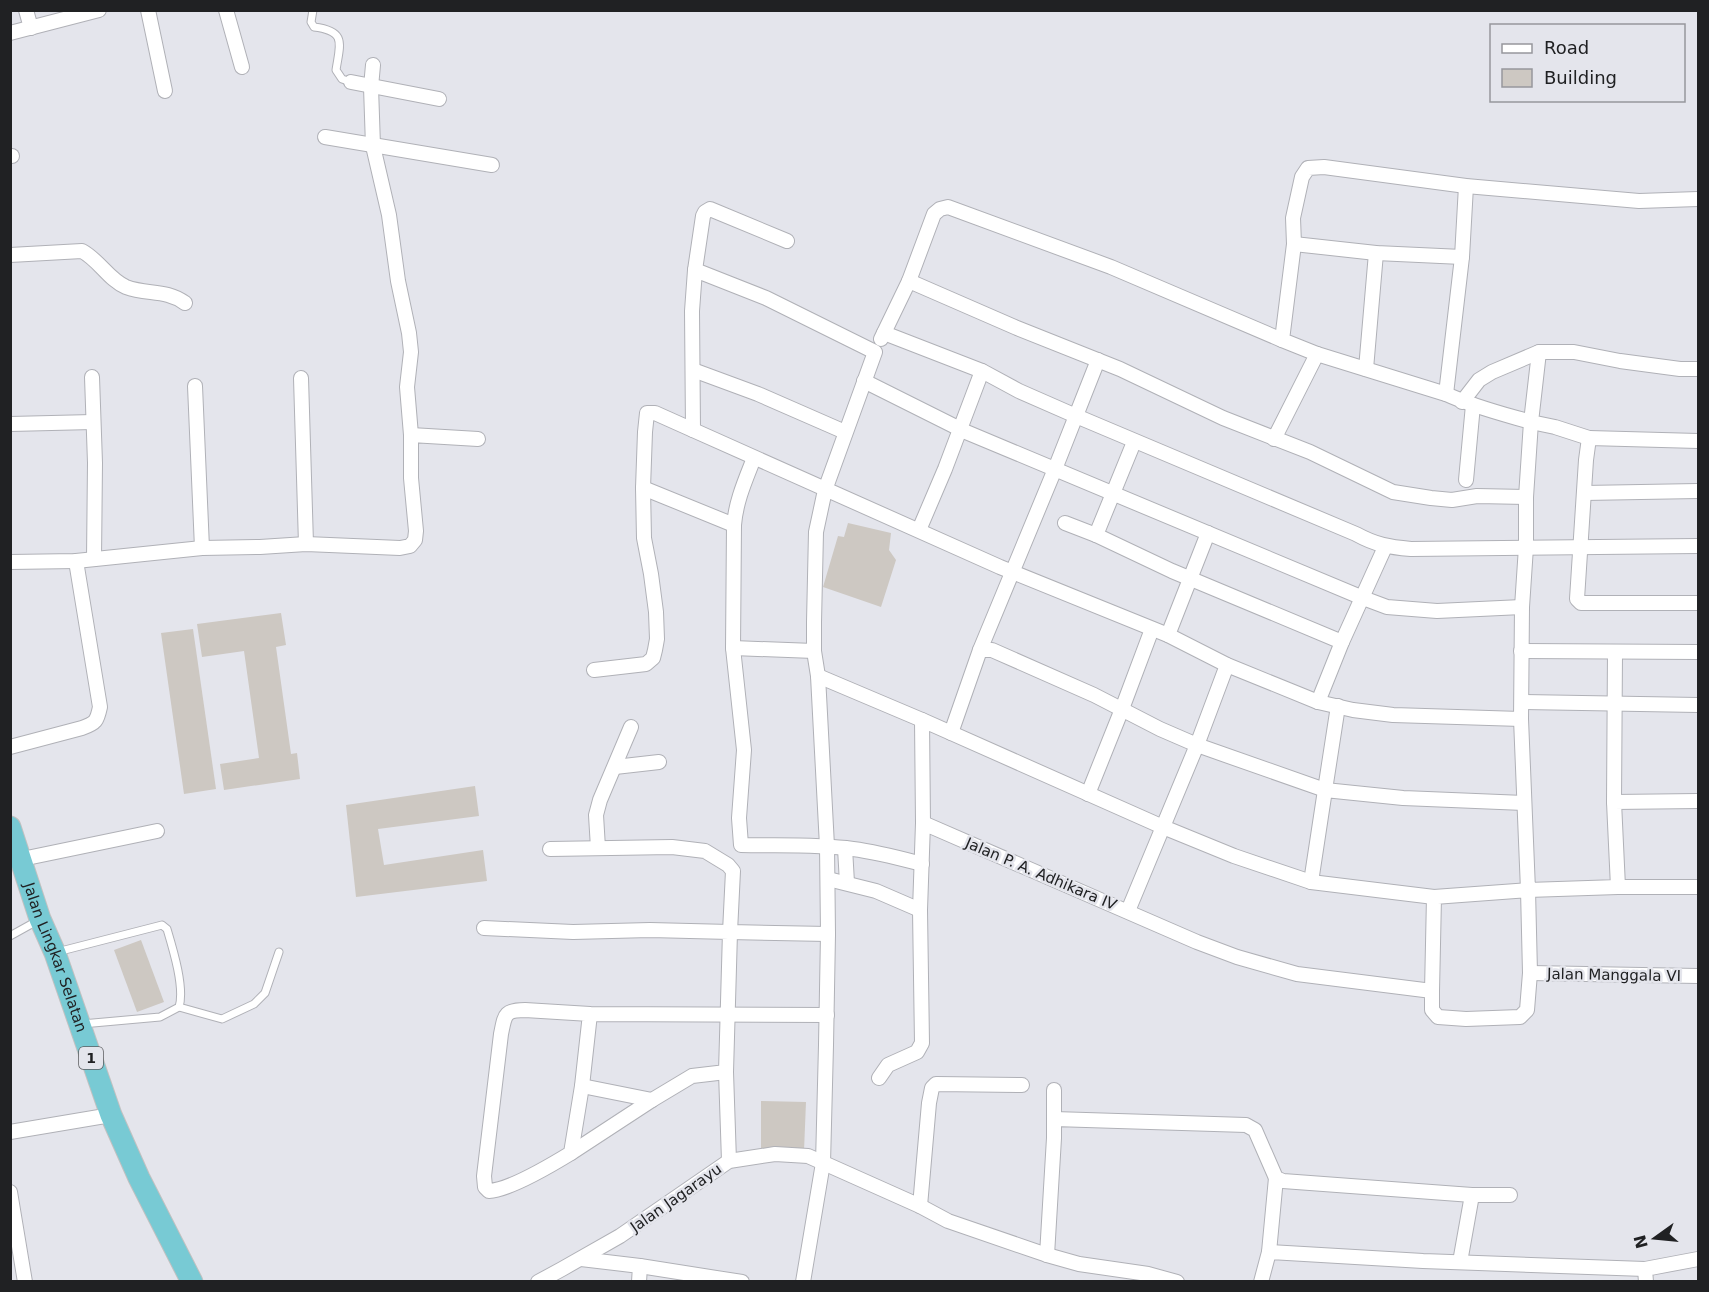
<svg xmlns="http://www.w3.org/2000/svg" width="1709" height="1292" font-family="'DejaVu Sans',sans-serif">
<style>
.building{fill:#cdc8c2}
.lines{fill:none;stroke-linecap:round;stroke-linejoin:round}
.service-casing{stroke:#b0b1b7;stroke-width:9}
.minor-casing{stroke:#b0b1b7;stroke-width:16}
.trunk-casing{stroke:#c1c1c1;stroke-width:23}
.service{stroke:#fff;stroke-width:7}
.minor{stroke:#fff;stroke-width:14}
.trunk{stroke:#78cad4;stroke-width:21}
.labels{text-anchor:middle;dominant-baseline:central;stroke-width:5;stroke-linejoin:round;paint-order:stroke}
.shield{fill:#e4e5ec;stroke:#5b5c5f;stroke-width:1.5}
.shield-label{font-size:14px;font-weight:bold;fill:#202123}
.street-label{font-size:15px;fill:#202123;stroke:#e4e5ec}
</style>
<rect width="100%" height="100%" fill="#e4e5ec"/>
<g class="building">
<path d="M848 523 891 533 889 550 896 560 881 607 823 587 838 536 844 537Z"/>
<path d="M281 613 286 645 276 647 291 754 297 753 300 779 224 790 220 764 259 758 244 651 202 657 197 624Z"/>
<path d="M193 629 216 789 184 794 161 633Z"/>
<path d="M475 786 479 816 378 829 384 865 483 850 487 881 356 897 346 805Z"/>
<path d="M141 940 164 1002 137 1012 114 950Z"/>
<path d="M761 1101 806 1102 804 1151 761 1152Z"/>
</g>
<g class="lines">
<g class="service-casing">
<g id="service">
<path d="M313 10 311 22 314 27C347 31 340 44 336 70L342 79 351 82"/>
<path d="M10 936 37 921"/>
<path d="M57 952 162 925 167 929C173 949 185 988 179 1007L160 1017 82 1024"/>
<path d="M179 1007 222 1019 254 1004 265 993 279 952"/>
</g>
</g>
<g class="minor-casing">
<g id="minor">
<path d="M26 10 31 28"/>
<path d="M148 10 165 91"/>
<path d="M226 10 242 67"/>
<path d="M10 33 99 10"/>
<path d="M373 65 371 87 373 146 389 215 398 281 409 333 411 352 407 387 411 435"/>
<path d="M351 82 439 99"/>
<path d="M325 137 492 165"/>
<path d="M10 156H12"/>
<path d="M1698 199 1639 201 1466 186 1324 167 1308 168 1302 177 1293 218 1294 244 1282 340 1317 354 1446 394C1474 407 1503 414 1531 422L1526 497V547L1522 607 1521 719 1528 890 1618 887 1614 802 1698 801"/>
<path d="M1294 244 1376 253 1462 257"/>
<path d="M10 255 82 251C99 260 109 280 126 287 147 295 166 289 185 303"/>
<path d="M695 270 703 216 705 212 710 209 787 241"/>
<path d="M909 281 934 214 940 209 948 207 1111 267 1282 340"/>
<path d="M884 333 982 371 1019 391 1076 416 1356 534C1376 545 1389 547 1411 549L1698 546"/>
<path d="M881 339 909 281 1017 328 1120 369 1223 418 1310 452 1393 492 1431 498 1452 500 1477 496 1526 497"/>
<path d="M1539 352 1531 422 1555 427 1589 438"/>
<path d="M1366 369 1376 253"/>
<path d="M693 370 758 394 845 432"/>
<path d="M92 377 95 463 94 559"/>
<path d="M301 378 306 544"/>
<path d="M864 381 966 432 1363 598 1387 607 1437 611 1522 607"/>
<path d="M195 386 202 548"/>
<path d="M1446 394 1462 257 1466 186"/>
<path d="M1462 402 1479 380 1492 372 1539 352H1574L1620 361 1680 369H1698"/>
<path d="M10 424 93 422"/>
<path d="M1274 439 1317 354"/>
<path d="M1698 441 1589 438 1586 460 1577 599 1581 603H1698"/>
<path d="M754 458C745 481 736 501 734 525L733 648 744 750 739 818 741 845C778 846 816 844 853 849 877 852 899 858 922 864"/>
<path d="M1466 480 1473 405"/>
<path d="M643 488 734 525"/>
<path d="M1584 493 1698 491"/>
<path d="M1065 523 1096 535 1172 571 1342 642"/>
<path d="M919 530 945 469 982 371"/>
<path d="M1096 535 1134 442"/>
<path d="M10 562 76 561 202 548 260 547 306 544 400 548 410 546 415 540 416 531 411 478V435L478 439"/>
<path d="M1168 635 1208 533"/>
<path d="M733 648 814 651"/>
<path d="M980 650H992L1094 695 1160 729 1197 745 1227 665"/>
<path d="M1521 651 1698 652"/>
<path d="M594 670 646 664 653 658 655 650 657 639 656 612 651 574 644 538 643 488 645 432 647 413H655L693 430"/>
<path d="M818 676 922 720"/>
<path d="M1318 702 1342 642 1385 547"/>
<path d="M1522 702 1698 705"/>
<path d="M951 733 980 650 1055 469 1098 360"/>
<path d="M10 747 82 728C96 723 97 721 100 707L76 561"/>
<path d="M615 767 659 762"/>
<path d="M1088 794 1122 709 1152 629"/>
<path d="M1614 802 1615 652"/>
<path d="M923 823 922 720 1163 827 1234 856 1311 882 1434 897"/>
<path d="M598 848 596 815 600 800 631 727"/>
<path d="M845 848 847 883"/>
<path d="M550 849 672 847 705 851 728 865 733 871 730 932 828 934"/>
<path d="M22 859 157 831"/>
<path d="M828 879 876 891 920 910"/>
<path d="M1311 882 1325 790 1403 798 1524 803"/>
<path d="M1618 887H1698"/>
<path d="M1128 911 1197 745 1325 790 1338 706"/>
<path d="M484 928 573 932 650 930 730 932 726 1072 692 1076 652 1100 571 1153"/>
<path d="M1530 973 1698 976"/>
<path d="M590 1014 582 1086 571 1153C553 1164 509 1190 489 1191L485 1187 484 1176 501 1034C505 1015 504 1010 525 1010L590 1014 827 1015"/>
<path d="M726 1072 729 1161"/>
<path d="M879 1078 888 1065 917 1052 922 1043 920 910 923 823 1197 942 1237 957 1297 974 1432 991 1434 897 1528 890 1530 973 1527 1010 1520 1017 1466 1019 1438 1017 1432 1010V991"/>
<path d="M582 1086 652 1100"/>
<path d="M1054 1090V1119"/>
<path d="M10 1132 111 1115"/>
<path d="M10 1192 25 1282"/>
<path d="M920 1206 929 1103 932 1088 936 1084 1022 1085"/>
<path d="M1269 1252 1276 1178"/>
<path d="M1047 1255 1054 1138V1119L1246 1125 1255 1130 1276 1178 1283 1181 1472 1195H1510"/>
<path d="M581 1259 640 1266 639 1282"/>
<path d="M1460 1262 1472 1195"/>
<path d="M640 1266 742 1282"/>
<path d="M538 1282 562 1269 620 1236 729 1161 775 1154 808 1156 920 1206 948 1221 1047 1255 1079 1264 1148 1274 1177 1282"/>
<path d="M803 1282 823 1163 826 1045 828 934 827 846 818 676 814 651V622L816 532 825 490 875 352 766 298 695 270 692 311 693 430 1000 567 1168 635 1227 665 1318 702 1353 710 1393 715 1521 719"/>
<path d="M1261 1282 1269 1252 1423 1261 1645 1269"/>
<path d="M1646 1282 1645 1269 1698 1259"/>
</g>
</g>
<g class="trunk-casing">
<g id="trunk">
<path id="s1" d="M10 827 40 919 55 953 111 1115 139 1178 192 1282"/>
</g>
</g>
<use href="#service" class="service"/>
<use href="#minor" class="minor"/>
<use href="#trunk" class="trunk"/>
</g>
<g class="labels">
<rect class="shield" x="79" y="1047" width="24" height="22" rx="4.5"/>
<g class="shield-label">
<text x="91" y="1058">1</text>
</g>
<g class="street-label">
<text transform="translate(1041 874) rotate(23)">Jalan P. A. Adhikara IV</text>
<text stroke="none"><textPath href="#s1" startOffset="138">Jalan Lingkar Selatan</textPath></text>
<text transform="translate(1614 975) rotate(1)">Jalan Manggala VI</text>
<text transform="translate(676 1198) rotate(-35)">Jalan Jagarayu</text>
</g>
</g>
<rect width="1709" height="1292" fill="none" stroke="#202123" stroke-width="24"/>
<rect x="1490" y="24" width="195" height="78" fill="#e4e5ec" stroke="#96979c" stroke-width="1.5"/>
<rect x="1502" y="44" width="30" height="9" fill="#ffffff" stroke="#96979c" stroke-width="1.5"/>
<text x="1544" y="54" font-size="18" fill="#202123">Road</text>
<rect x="1502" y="69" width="30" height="18" fill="#cdc8c2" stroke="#96979c" stroke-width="1.5"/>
<text x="1544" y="84" font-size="18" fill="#202123">Building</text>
<g transform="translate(1655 1238) rotate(255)" stroke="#e4e5ec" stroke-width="4.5" paint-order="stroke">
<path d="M0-4.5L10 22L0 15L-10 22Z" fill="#202123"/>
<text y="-9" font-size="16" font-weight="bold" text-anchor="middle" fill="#202123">N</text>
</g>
</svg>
